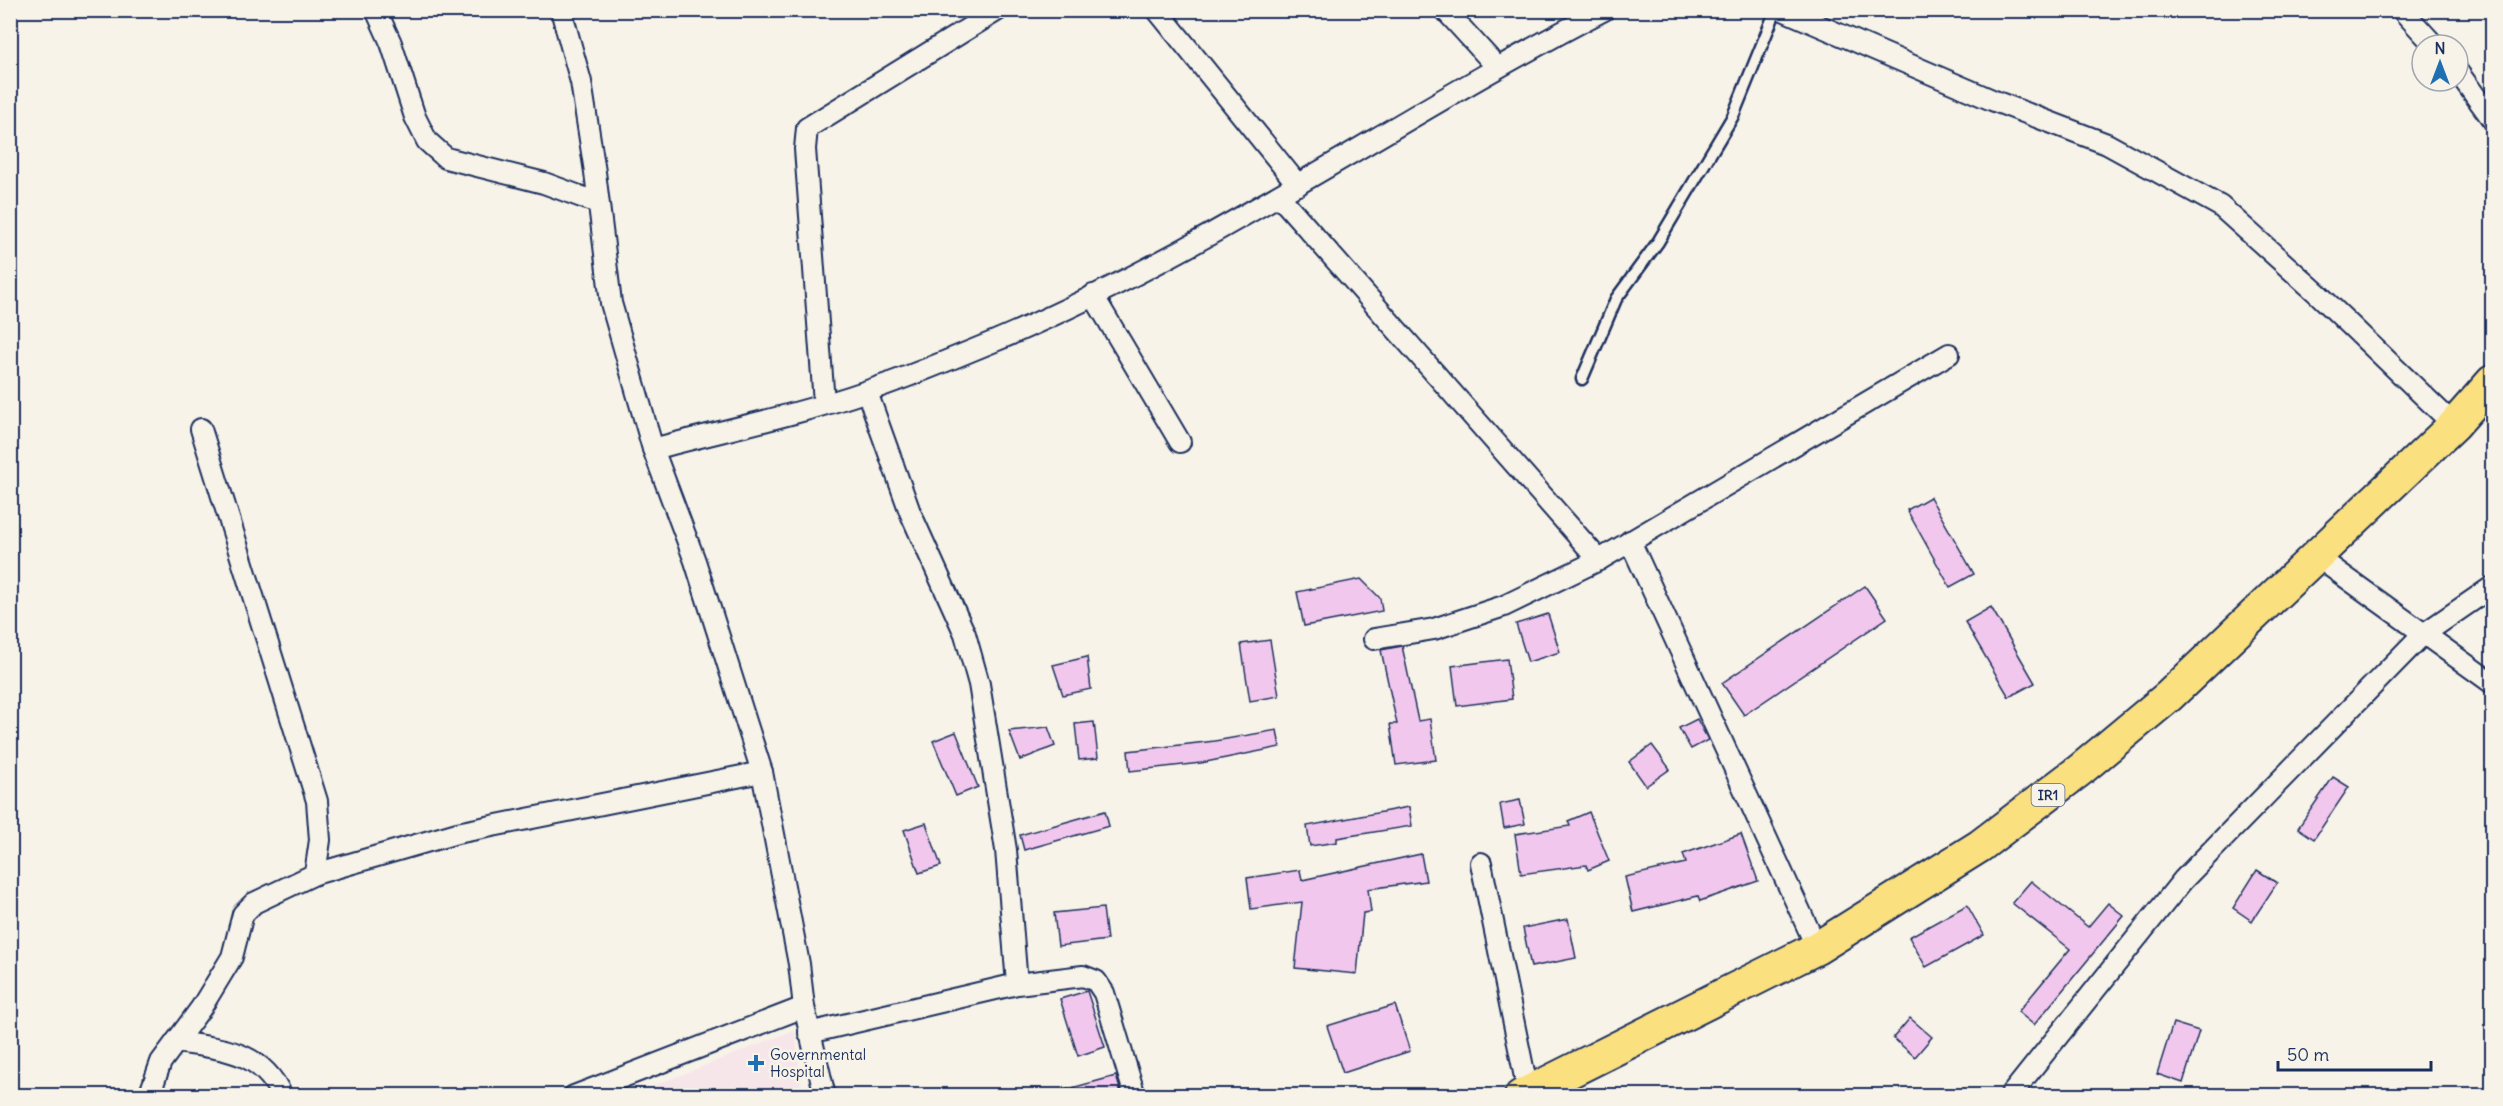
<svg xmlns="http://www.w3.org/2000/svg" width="2503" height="1106" font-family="Delius,sans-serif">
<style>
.built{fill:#f6e6ea}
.building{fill:#f2c7ed;stroke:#1b2f5e;stroke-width:1.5}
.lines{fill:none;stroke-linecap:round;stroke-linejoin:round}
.lane-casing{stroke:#1b2f5e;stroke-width:15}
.street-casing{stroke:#1b2f5e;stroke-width:24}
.primary-casing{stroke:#1b2f5e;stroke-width:36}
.lane{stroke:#f7f3e8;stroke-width:10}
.street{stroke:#f7f3e8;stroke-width:20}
.primary{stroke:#fbe080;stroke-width:32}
.poi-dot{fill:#1f6fb2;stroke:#f7f3e8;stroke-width:2}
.labels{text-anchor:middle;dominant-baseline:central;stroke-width:5;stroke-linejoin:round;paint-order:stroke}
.shield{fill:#f7f3e8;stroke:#5d6a87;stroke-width:1.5}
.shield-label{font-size:14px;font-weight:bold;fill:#1b2f5e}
.poi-label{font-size:15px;fill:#1b2f5e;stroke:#f7f3e8;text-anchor:start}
</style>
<rect width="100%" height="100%" fill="#f7f3e8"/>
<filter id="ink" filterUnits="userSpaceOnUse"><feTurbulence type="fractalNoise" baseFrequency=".0167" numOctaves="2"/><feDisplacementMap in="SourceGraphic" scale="12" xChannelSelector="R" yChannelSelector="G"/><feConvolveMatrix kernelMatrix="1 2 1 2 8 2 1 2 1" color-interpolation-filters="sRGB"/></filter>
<g filter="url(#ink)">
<path class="built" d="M795 1030 802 1095H630Z"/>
<g class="building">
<path d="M1930 497 1974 574 1950 587 1907 510Z"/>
<path d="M1361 579 1380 598 1382 611 1304 626 1297 592Z"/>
<path d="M1865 586 1887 618 1744 715 1722 683Z"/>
<path d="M1991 607 2035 683 2009 697 1965 622Z"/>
<path d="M1548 614 1560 652 1528 662 1516 624Z"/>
<path d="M1270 640 1279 696 1250 701 1241 644Z"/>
<path d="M1402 646 1418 721 1430 719 1436 760 1396 765 1390 724H1397L1381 650Z"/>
<path d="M1087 657 1091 689 1063 695 1053 665Z"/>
<path d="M1507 659 1512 699 1457 706 1452 666Z"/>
<path d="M1697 719 1708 740 1691 749 1679 728Z"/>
<path d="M1094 722 1098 758 1079 760 1075 724Z"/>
<path d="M1048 727 1055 746 1020 760 1009 731Z"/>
<path d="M1277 730 1280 747 1201 763 1130 771 1128 751 1215 741Z"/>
<path d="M956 732 978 787 956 796 933 741Z"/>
<path d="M1652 745 1670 769 1646 786 1629 762Z"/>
<path d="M2333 777 2349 787 2314 839 2298 828Z"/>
<path d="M1520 800 1525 824 1504 828 1500 804Z"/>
<path d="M1409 807 1412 826 1337 838V842L1310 846 1307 826Z"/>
<path d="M1105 811 1109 826 1024 850 1020 835Z"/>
<path d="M1589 812 1609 861 1588 870 1586 865 1521 874 1515 834 1570 826 1568 821Z"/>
<path d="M926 823 941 866 919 873 904 830Z"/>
<path d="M1741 834 1758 881 1700 901 1698 896 1633 912 1625 877 1686 863 1683 854Z"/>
<path d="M1421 854 1426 881 1368 889 1371 912 1363 913 1357 974 1295 968 1302 902 1251 909 1247 878 1300 870 1302 880Z"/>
<path d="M2257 870 2277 883 2252 921 2233 908Z"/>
<path d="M2031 881 2088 927 2108 903 2124 916 2034 1025 2018 1012 2070 949 2012 903Z"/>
<path d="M1967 905 1984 935 1926 967 1909 937Z"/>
<path d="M1103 908 1107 940 1058 946 1054 913Z"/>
<path d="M1568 919 1576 958 1531 967 1523 928Z"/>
<path d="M1087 991 1105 1047 1078 1056 1060 999Z"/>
<path d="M1395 1005 1410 1051 1343 1073 1327 1026Z"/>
<path d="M1910 1018 1932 1037 1915 1057 1893 1038Z"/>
<path d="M2173 1023 2199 1031 2183 1083 2157 1074Z"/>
<path d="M1116 1076 1122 1095H1065L1064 1090Z"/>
</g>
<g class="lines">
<g class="lane-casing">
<path id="lane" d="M1582 379 1616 299 1658 242 1733 116 1776 10"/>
</g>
<g class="street-casing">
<g id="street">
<path d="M376 10 391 43 415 117 427 141 446 158 544 183 598 203"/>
<path d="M561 10 581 82 595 172 611 303 653 449 695 561 762 772 799 964 804 1007 825 1096"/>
<path d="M1157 10 1298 185"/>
<path d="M1445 10 1497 67"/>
<path d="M1783 10 1992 100 2107 144 2220 206 2317 293 2454 425"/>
<path d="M2402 10 2434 45"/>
<path d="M2458 72 2492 119"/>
<path d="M1280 197 1599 560"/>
<path d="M1093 295 1180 442"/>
<path d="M867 392 910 512 965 634 979 684 1006 850 1017 984"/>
<path d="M824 403 805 149 807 128 998 10"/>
<path d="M201 429 317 801 320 840 315 874"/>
<path d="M653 449C724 430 798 415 867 391 910 377 953 358 995 341 1209 251 1399 116 1604 10"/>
<path d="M1630 541 1817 948"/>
<path d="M2316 556 2492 683"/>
<path d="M1374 639 1434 629 1504 606 1599 560 1949 354"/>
<path d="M1481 863 1528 1092"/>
<path d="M809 1033 1017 984 1083 976 1096 981 1104 993 1135 1096"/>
<path d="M176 1042C221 1049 260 1049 282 1096"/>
<path d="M149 1096 161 1062 201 1008 232 957 243 914 254 903 315 874 457 833 762 772"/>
<path d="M574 1096 804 1007"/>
<path d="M2010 1096 2183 880 2422 635 2492 587"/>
</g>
</g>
<g class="primary-casing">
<path id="primary" d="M1521 1096 1817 948 1980 846 2080 770 2169 696 2454 425 2492 382"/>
</g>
<use href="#lane" class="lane"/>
<use href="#street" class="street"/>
<use href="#primary" class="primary"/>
</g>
</g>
<path class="poi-dot" d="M753 1054h6v6h6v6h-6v6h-6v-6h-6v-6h6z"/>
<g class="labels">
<rect class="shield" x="2031.5" y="784" width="33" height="22" rx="4.5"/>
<g class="shield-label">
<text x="2048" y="795">IR1</text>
</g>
<g class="poi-label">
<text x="770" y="1054">Governmental<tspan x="770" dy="17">Hospital</tspan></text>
</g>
</g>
<rect width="2503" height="1106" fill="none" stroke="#f7f3e8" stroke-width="36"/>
<rect x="18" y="18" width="2467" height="1070" fill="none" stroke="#1b2f5e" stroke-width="2" filter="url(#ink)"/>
<g transform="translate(2440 63)"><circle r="28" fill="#f7f3e8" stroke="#9fa5b1" stroke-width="1.5"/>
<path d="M0-4.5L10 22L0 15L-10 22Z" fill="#1f6fb2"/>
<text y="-9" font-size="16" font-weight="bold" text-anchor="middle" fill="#1b2f5e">N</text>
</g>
<path d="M2278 1061v9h153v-9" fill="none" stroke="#1b2f5e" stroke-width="3"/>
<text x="2287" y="1061" font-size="18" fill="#1b2f5e" stroke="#f7f3e8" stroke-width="4.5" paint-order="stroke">50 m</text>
</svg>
